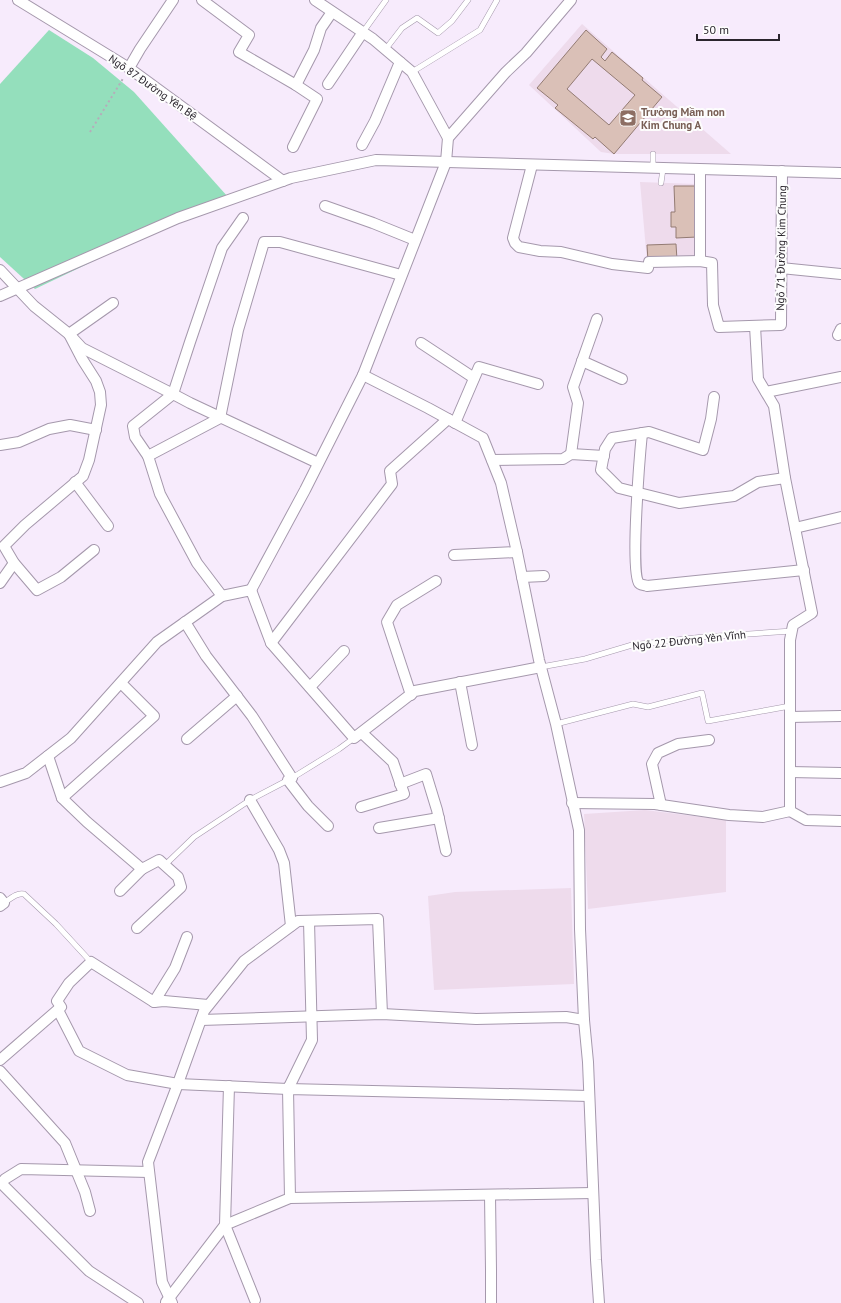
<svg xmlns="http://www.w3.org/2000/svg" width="841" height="1303" font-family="'PT Sans',sans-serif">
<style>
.education{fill:#eedbec}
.green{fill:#94dfbc}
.building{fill:#dac0b7;stroke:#937b73;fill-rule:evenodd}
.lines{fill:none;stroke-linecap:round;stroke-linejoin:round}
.lane-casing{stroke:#a598ac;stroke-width:6}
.street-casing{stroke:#a598ac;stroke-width:12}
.path{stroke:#b6acba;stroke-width:2;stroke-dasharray:2 3;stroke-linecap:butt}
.lane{stroke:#fff;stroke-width:5}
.street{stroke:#fff;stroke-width:10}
.labels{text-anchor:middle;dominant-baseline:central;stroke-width:4;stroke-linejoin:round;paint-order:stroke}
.street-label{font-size:11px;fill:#2a252d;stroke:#fdfdfd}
.education-label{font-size:11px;font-weight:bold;fill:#785e54;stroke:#fdfdfd;text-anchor:start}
</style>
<rect width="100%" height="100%" fill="#f7ebfc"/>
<g class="education">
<path d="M582 24 731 154H614L601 152 529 85Z"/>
<path d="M640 182 696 184 698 260 647 261Z"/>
<path d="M645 810 726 820V892L588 909 584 814Z"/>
<path d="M571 888 574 984 434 990 428 896 455 892Z"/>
</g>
<path class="green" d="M49 30 93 58 134 92 228 197 35 289 0 257V84Z"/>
<g class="building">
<path d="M586 30 607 49 601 57 605 61 612 52 643 78 642 80 662 97 614 154 595 137 593 139 555 108 558 105 537 88ZM592 59 635 95 609 125 567 89Z"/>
<path d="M674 186H696L697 237 676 238V227H671V212H675Z"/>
<path d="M676 244 677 260 648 261 647 245Z"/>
</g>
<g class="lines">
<g class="lane-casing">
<g id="lane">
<path d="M363 32 386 0"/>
<path d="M385 50 402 28 417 18 438 33 452 21 468 0"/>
<path d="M412 72 480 30 497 0"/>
<path d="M653 154V169"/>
<path d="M661 183 663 169"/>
<path d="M541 667 585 659 632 645 703 637 792 631"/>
<path d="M556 724 633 704 648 707 702 693 708 721 790 706"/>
<path d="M165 865 194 837 250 800 292 778 339 749 354 738"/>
<path d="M4 903C10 899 17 892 24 894L56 924 91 962"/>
</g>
</g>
<g class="street-casing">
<g id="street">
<path d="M18 0 129 68 283 181"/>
<path d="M202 0 249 35 239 52 296 85 317 99 293 147"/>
<path d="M315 0 373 39 412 72 448 138"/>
<path d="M129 68 140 49 173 0"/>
<path d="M328 84 363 32"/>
<path d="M296 85 314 50 321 28 332 12"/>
<path d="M362 145 375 121 400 62"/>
<path d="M532 165 513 238 515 243 519 247 540 251 561 252 612 264 648 268 649 262 700 261 712 263 713 305 719 327 781 325 782 171"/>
<path d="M325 206 373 223 415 240"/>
<path d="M243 218 222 248 190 342 173 394 133 426 135 437 148 456 220 418 238 330 264 242H280L401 275"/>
<path d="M700 261V170"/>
<path d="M781 268 841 274"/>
<path d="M0 270 34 306 69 334 82 348 173 394 190 403 318 463"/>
<path d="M0 296 178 218 291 178 376 160 841 173"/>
<path d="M755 326 758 379 774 406 785 478 812 613 793 625 790 640V811"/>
<path d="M838 335 841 329"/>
<path d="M421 343 474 378"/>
<path d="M582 361 622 379"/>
<path d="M363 375 428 408 483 438 501 483 517 552 539 660 556 724 579 830 580 929 584 1020 588 1062 596 1260 599 1303"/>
<path d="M766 392 841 377"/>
<path d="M714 397 711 419 703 450 649 432 612 438 605 449 601 470 619 488 679 503 734 496 758 482 785 478"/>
<path d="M455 423 479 367 538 384"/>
<path d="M642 433C640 453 630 573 639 583 640 585 645 585 647 586L804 570"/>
<path d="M0 445 19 442 49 429 70 425 96 430"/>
<path d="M571 454 578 403 573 387 597 319"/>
<path d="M148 456 160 494 197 563 222 596"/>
<path d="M492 460 563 459 571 454 604 456"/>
<path d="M75 482 108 526"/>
<path d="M795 528 841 517"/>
<path d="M94 550 61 577 37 590 14 563 4 546 25 525 83 476 89 460 101 405 100 392 96 381 82 359 69 334 113 303"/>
<path d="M454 555 517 552"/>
<path d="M522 577 544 576"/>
<path d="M0 583 14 563"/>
<path d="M251 590 305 490 363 375 446 162 448 138 506 72 526 53 571 0"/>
<path d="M185 622 206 656 252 716 292 778"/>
<path d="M271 643 392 484 390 471 448 419"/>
<path d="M460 682 472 745"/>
<path d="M310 687 344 651"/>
<path d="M411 695 387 622 397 605 436 581"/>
<path d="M790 717 841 716"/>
<path d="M187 739 237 696"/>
<path d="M48 756 62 798 87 822 142 869 159 860 178 877 181 887 137 928"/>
<path d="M790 772 841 773"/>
<path d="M288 780 308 806 328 826"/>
<path d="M0 782 26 773 71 738 157 642 222 596 251 590 271 643 354 738 415 691 541 667"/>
<path d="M400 784 426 774 437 810 446 851"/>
<path d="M62 798 154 716 121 683"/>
<path d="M250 800 279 850 284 863 291 926"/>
<path d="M572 803 655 804 729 815 763 817 790 811 806 820 841 821"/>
<path d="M661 805 652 764 658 753 678 744 709 740"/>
<path d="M361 807 404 794 393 762 362 733"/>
<path d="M379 828 439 818"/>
<path d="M120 891 142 869"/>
<path d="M0 898 4 903 0 906"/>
<path d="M154 1002 175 968 187 937"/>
<path d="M58 1010 79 1051 127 1075 178 1084 288 1089 312 1040 309 921"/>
<path d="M201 1020 382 1014 476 1019 566 1017 584 1020"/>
<path d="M0 1060 61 1007 57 1001 69 983 91 962 154 1002 164 1001 208 1005"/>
<path d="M0 1071 65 1143 85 1192 90 1211"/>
<path d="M0 1182 89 1271 138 1303"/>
<path d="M1 1184 5 1179 21 1169 149 1172"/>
<path d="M490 1195 491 1270V1303"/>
<path d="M290 1198 593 1193"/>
<path d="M255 1300 225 1225 290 1198 288 1089 589 1096"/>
<path d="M166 1302 225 1225 229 1086"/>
<path d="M172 1303 162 1282 148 1162 176 1089 204 1011 244 961 298 921 378 919 382 1014"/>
</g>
</g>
<path class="path" d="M90 132 124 77"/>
<use href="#lane" class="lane"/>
<use href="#street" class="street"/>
</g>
<defs>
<g id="school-square" transform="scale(0.9)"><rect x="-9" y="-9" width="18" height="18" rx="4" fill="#8d6e63" stroke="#fdfdfd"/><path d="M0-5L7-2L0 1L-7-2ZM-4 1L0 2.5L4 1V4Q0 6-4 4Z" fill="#fff"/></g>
</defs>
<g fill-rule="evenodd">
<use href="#school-square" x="628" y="118"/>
</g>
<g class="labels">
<g class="street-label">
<text transform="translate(153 87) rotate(35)">Ngõ 87 Đường Yên Bệ</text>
<text transform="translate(781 248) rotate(-89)">Ngõ 71 Đường Kim Chung</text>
<text transform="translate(689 640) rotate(-6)">Ngõ 22 Đường Yên Vĩnh</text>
</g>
<g class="education-label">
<text x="641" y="112">Trường Mầm non<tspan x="641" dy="13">Kim Chung A</tspan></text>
</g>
</g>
<path d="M697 34v6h82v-6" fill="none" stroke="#2a252d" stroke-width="2"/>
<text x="703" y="34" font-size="12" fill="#2a252d" stroke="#fdfdfd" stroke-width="3" paint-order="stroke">50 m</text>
</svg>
